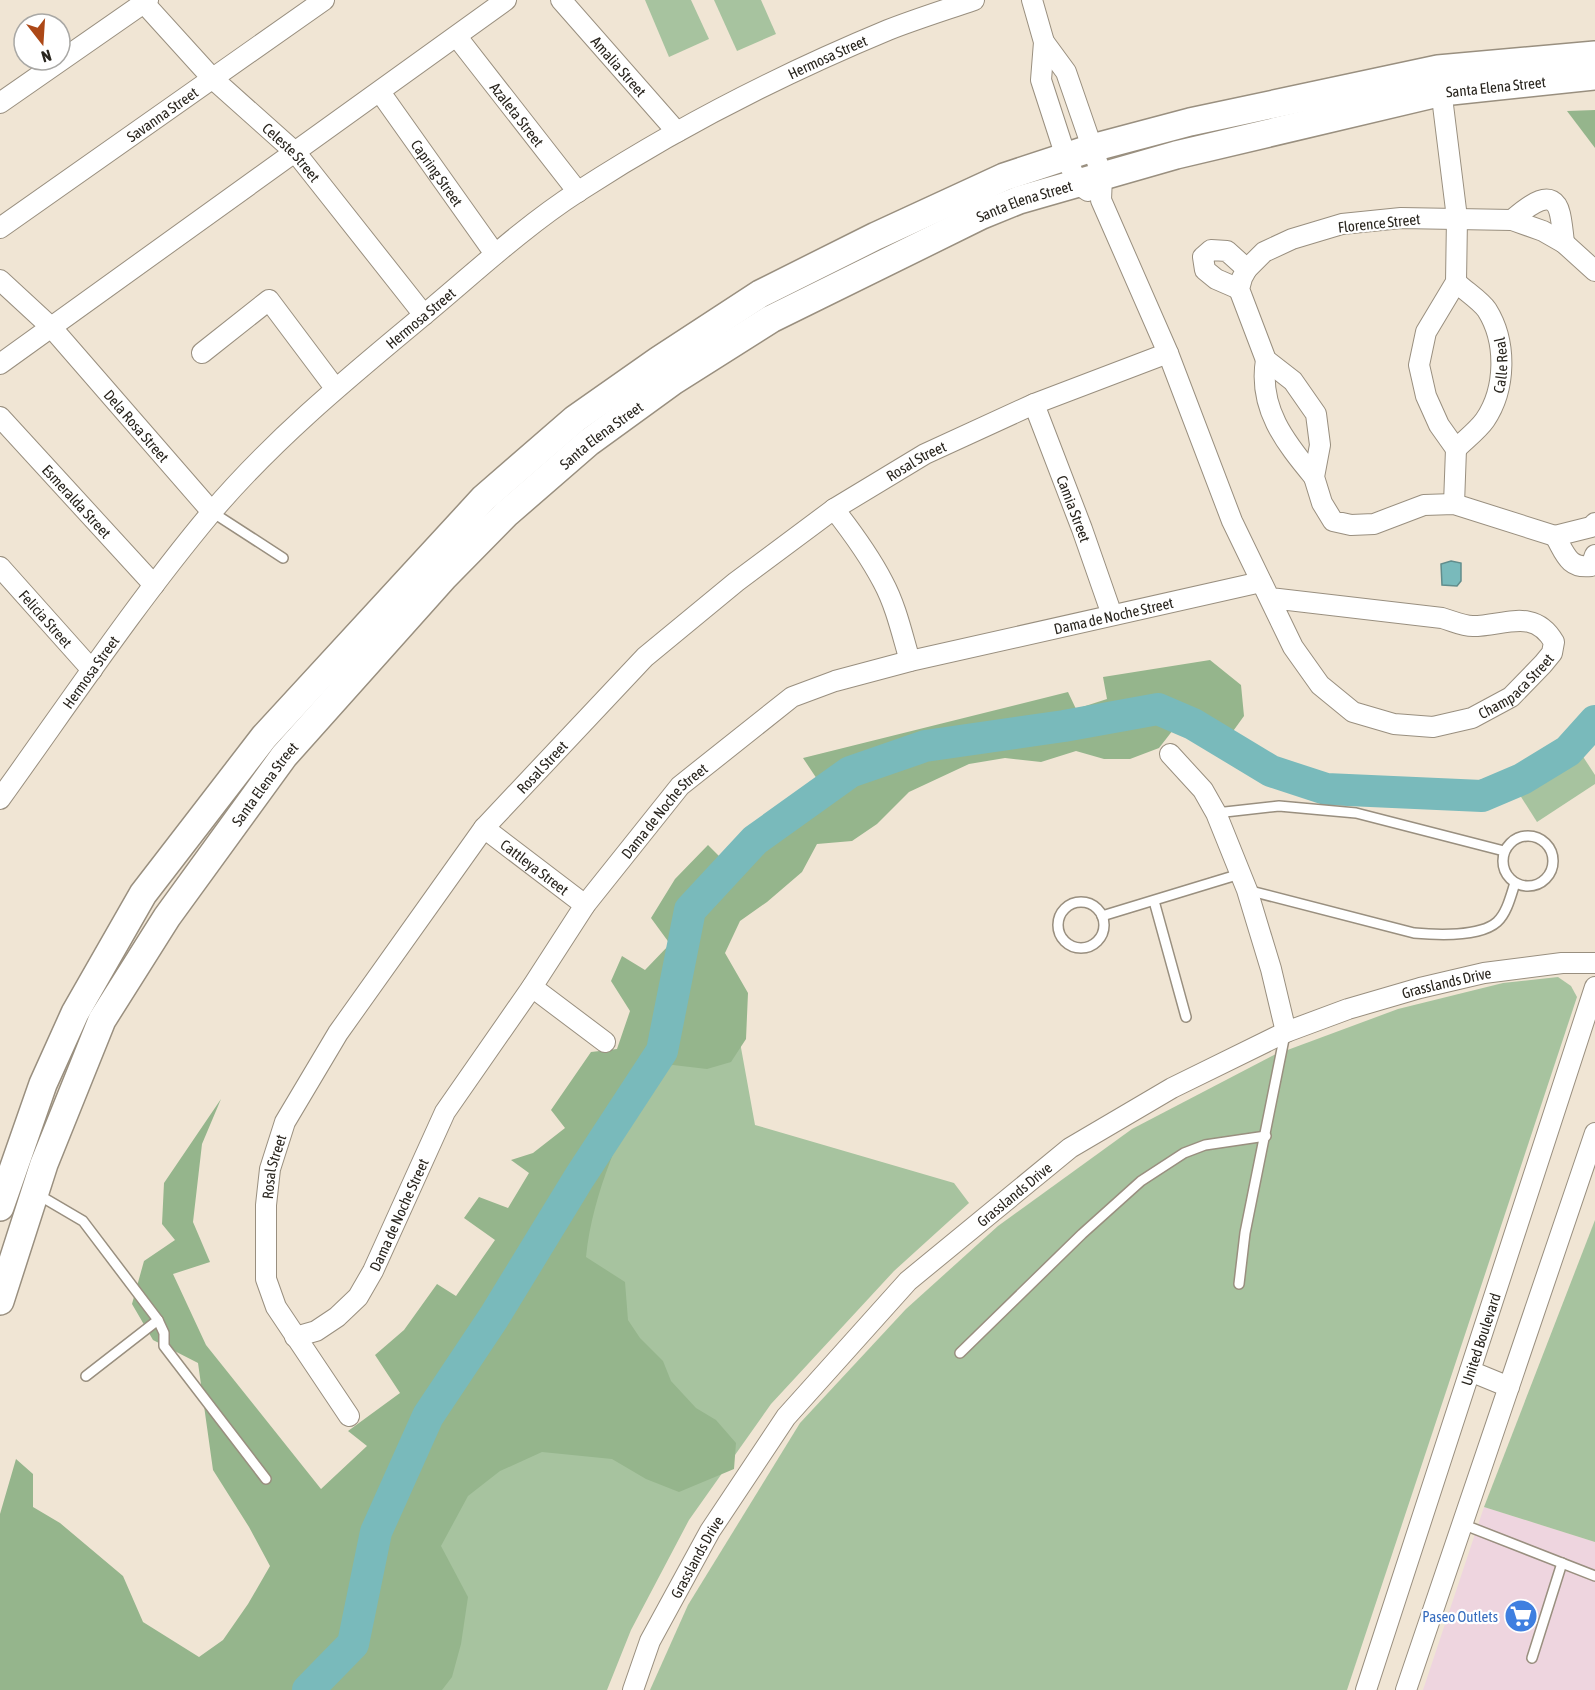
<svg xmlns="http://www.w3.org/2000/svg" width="1595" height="1690" font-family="'Asap Condensed',sans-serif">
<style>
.commercial{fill:#eed5df}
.green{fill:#a7c39f}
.forest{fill:#95b58c}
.water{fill:#79babb;stroke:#618d8c;stroke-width:1.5}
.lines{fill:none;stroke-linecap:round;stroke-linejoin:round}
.river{stroke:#79babb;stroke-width:32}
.lane-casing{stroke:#998f7f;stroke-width:12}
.street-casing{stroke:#998f7f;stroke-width:22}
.secondary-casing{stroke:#998f7f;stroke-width:30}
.lane{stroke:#fff;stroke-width:9}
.street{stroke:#fff;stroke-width:20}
.secondary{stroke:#fff;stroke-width:27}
.labels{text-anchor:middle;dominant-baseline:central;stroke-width:4.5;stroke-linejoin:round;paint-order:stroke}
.street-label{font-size:15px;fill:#29251e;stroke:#fff}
.shop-label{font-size:15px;fill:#366cbe;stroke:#fff;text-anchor:end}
</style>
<rect width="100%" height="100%" fill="#f0e5d4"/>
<path class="commercial" d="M1484 1507 1595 1542V1690H1423Z"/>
<g class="green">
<path d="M645 0H691L709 39 669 57Z"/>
<path d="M714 0H761L776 34 737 51Z"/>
<path d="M1580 752 1595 775V784L1537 822 1518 792Z"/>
<path d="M1558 977 1571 986 1577 997 1347 1690H650L688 1605 800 1423 906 1309 998 1226 1132 1129 1274 1055 1398 1009 1503 983Z"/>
<path d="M730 987 755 1125 954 1183 969 1203 894 1271 771 1404 689 1520 631 1630 607 1690H324L428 1416 662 1051Z"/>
<path d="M1595 1220V1542L1484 1507Z"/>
</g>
<g class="forest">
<path d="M1595 110V148L1567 111Z"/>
<path d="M1210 660 1241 685 1244 716 1231 734 1173 730 1159 748 1130 759H1104L1076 751 1041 762 1005 758 969 764 909 792 877 824 852 841 817 844 802 872 767 902 740 921 725 953 748 993 746 1039 731 1062 707 1069 673 1065 648 1072C622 1133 593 1190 586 1257L625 1282 628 1320 640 1338 663 1361 671 1381 696 1408 716 1420 736 1443 734 1469 679 1492 646 1479 612 1459 542 1452 500 1471 468 1496 441 1546 468 1597 461 1644 452 1677 442 1690H0V1514L16 1459 33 1474V1507L60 1523 123 1576 143 1622 199 1657 223 1640 248 1604 270 1566 249 1527 213 1470 198 1363 153 1340 132 1304 144 1261 175 1240 162 1224 164 1183 221 1099 202 1144 193 1222 210 1262 173 1274 206 1345 321 1489 367 1446 348 1431 400 1393 375 1355 404 1330 437 1284 456 1296 495 1240 464 1218 479 1197 508 1208 529 1173 511 1160 533 1153 565 1128 551 1110 591 1052 617 1049 630 1011 611 981 622 956 645 970 670 944 651 918 675 879 708 845 720 857 749 830 817 779 803 758 1068 692 1076 709 1107 699 1103 677Z"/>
</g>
<path class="water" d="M1451 561 1461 563V581L1457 586 1442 585 1441 564Z"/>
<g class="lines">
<path class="river" d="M308 1690 353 1644 376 1532 428 1416 494 1317 579 1178 662 1051 690 910 755 840 850 772 925 746 1064 726 1158 709 1193 724 1271 771 1326 789 1482 796 1522 779 1568 751 1595 721"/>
<g class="lane-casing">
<g id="lane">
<path d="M212 512 283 558"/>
<path d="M1216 813 1279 806 1356 813 1504 851"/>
<circle cx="1528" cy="861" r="25"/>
<path d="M1247 890 1414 933C1436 935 1480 937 1497 922 1507 913 1511 895 1515 883"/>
<path d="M1154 901 1186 1017"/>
<circle cx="1081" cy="925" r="23"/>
<path d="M1102 916 1240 874"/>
<path d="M37 1194 83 1221 158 1320 164 1333V1346L266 1479"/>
<path d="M1239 1284 1245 1233 1285 1034"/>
<path d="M960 1353 1082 1234 1141 1181 1184 1153 1205 1145 1266 1136"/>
<path d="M86 1376 158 1320"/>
<path d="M1462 1524 1595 1576"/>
<path d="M1532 1658 1562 1563"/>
</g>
</g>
<g class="street-casing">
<g id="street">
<path id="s1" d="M561 0 677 132"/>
<path d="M1032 0 1044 42 1041 80 1066 157 1078 184 1088 191"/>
<path id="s2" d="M144 3 212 78 296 153 424 315"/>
<path id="s3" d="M457 37 578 192"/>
<path id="s4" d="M1044 42 1066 72 1102 176 1101 200 1168 353 1232 521 1293 647 1320 685 1353 712 1394 724 1433 727 1472 718 1511 697 1543 664 1552 653 1554 642C1534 607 1504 626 1473 626 1462 626 1453 621 1442 618L1270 598"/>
<path id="s5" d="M1440 81 1457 218 1456 282 1426 332 1419 365 1426 396 1439 425 1456 449C1465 440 1478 430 1485 420 1506 389 1507 342 1487 310 1480 300 1465 291 1456 282"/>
<path id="s6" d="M380 92 495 254"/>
<path d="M0 103 148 0"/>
<path d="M1512 220C1524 210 1553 183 1560 214 1562 223 1563 233 1564 243"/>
<path id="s7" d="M0 228 324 0"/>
<path d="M1595 271 1564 243 1543 231 1512 220 1401 218 1342 224 1292 239 1264 252 1247 269 1242 278 1239 289 1266 360 1293 381 1316 414 1320 445 1314 477 1322 503 1333 521 1351 525 1374 524 1424 505 1454 504 1555 536 1591 527 1595 523"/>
<path id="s8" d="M0 280 52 328 212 512"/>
<path d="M1239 289 1216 279 1205 270 1203 257 1211 250 1227 251 1247 269"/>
<path d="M202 353 269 300 335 388"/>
<path d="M1266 360C1258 408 1285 442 1314 477"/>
<path d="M0 364 506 0"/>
<path id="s9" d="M1034 404 1082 529 1112 615"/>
<path id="s10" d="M0 417 154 585"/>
<path d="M1454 504 1456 449"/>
<path d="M834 509C852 532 869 555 883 582 896 606 902 634 910 661"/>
<path d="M1555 536C1565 553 1568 569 1591 566L1595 555"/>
<path id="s11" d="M0 567 92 670"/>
<path d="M1170 754 1203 790 1216 813 1247 890 1271 969 1286 1032"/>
<path id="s12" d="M0 799C69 703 135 604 211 513 271 442 342 383 413 324 468 279 520 229 579 191 676 128 782 74 888 30 916 19 945 10 974 0"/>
<path id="s13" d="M484 828 585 905"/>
<path d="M532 987 605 1042"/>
<path id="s14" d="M295 1337 316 1331 337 1317 358 1297 373 1271 445 1112 532 987 585 905 680 786 792 697 835 681 910 661 1261 582"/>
<path d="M1470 1371 1509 1387"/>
<path id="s15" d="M349 1416 276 1307 266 1279V1205L270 1169 285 1122 338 1033 484 828 645 657 736 582 834 509 925 454 1034 404 1168 353"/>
<path id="s16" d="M633 1690 650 1641 710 1531 786 1417 908 1281 1070 1148 1172 1088 1286 1032 1348 1009 1420 988 1484 973 1562 963H1595"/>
<path id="s17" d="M1366 1690 1595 987"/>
<path d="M1406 1690 1595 1133"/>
</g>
</g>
<g class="secondary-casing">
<g id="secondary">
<path d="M0 1207 43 1084 75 1013 143 894 264 737 484 498 575 419 659 360 760 294 876 236 1004 177 1092 148 1190 122 1438 69 1595 55"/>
<path id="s18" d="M0 1301 44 1164 102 1020 167 917 284 756 444 577 506 514 589 442 673 381 771 319 982 215 1019 200 1176 155 1442 92 1595 76"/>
</g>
</g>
<use href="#lane" class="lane"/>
<use href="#street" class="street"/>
<use href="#secondary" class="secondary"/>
</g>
<defs>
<g id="supermarket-disc" transform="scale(1.725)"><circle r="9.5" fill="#3f7fe0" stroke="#fff"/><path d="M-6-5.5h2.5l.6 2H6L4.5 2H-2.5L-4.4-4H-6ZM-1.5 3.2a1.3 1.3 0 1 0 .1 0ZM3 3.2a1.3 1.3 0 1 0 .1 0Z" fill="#fff"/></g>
</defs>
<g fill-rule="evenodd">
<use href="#supermarket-disc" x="1521" y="1616"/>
</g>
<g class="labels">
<g class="street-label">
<text stroke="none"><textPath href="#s12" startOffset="1128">Hermosa Street</textPath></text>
<text stroke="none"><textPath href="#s1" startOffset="88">Amalia Street</textPath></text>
<text stroke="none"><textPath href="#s18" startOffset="2044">Santa Elena Street</textPath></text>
<text stroke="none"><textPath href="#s7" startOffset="198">Savanna Street</textPath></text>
<text stroke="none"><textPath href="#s3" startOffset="98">Azaleta Street</textPath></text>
<text stroke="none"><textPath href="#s2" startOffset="210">Celeste Street</textPath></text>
<text stroke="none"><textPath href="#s6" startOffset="99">Capring Street</textPath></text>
<text stroke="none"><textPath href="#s18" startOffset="1558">Santa Elena Street</textPath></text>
<text transform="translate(1379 223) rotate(-6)">Florence Street</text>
<text stroke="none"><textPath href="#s12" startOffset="642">Hermosa Street</textPath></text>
<text stroke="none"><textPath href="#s5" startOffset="486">Calle Real</textPath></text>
<text stroke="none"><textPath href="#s8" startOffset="200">Dela Rosa Street</textPath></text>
<text stroke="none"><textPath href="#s18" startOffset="1072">Santa Elena Street</textPath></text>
<text stroke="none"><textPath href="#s15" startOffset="1246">Rosal Street</textPath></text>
<text stroke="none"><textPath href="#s10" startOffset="114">Esmeralda Street</textPath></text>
<text stroke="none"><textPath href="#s9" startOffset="112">Camia Street</textPath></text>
<text stroke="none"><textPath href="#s14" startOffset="1158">Dama de Noche Street</textPath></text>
<text stroke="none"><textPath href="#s11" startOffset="69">Felicia Street</textPath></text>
<text stroke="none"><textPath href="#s12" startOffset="156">Hermosa Street</textPath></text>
<text stroke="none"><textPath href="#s4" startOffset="924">Champaca Street</textPath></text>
<text stroke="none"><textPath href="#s15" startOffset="760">Rosal Street</textPath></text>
<text stroke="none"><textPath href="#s18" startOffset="586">Santa Elena Street</textPath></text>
<text stroke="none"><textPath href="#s14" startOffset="654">Dama de Noche Street</textPath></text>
<text stroke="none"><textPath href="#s13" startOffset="64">Cattleya Street</textPath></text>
<text stroke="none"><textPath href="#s16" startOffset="1120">Grasslands Drive</textPath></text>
<text stroke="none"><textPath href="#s15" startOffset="274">Rosal Street</textPath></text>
<text stroke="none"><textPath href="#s16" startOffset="634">Grasslands Drive</textPath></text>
<text stroke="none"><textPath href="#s14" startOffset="168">Dama de Noche Street</textPath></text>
<text stroke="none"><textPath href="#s17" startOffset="369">United Boulevard</textPath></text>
<text stroke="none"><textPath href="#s16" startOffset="148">Grasslands Drive</textPath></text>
</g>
<g class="shop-label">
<text x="1498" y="1616">Paseo Outlets</text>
</g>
</g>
<g transform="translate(42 42) rotate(163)"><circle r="28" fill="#ffffff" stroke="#a9a8a5" stroke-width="1.5"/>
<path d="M0-4.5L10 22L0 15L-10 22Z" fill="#ac4817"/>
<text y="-9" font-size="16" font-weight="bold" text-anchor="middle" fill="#29251e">N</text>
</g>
</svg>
